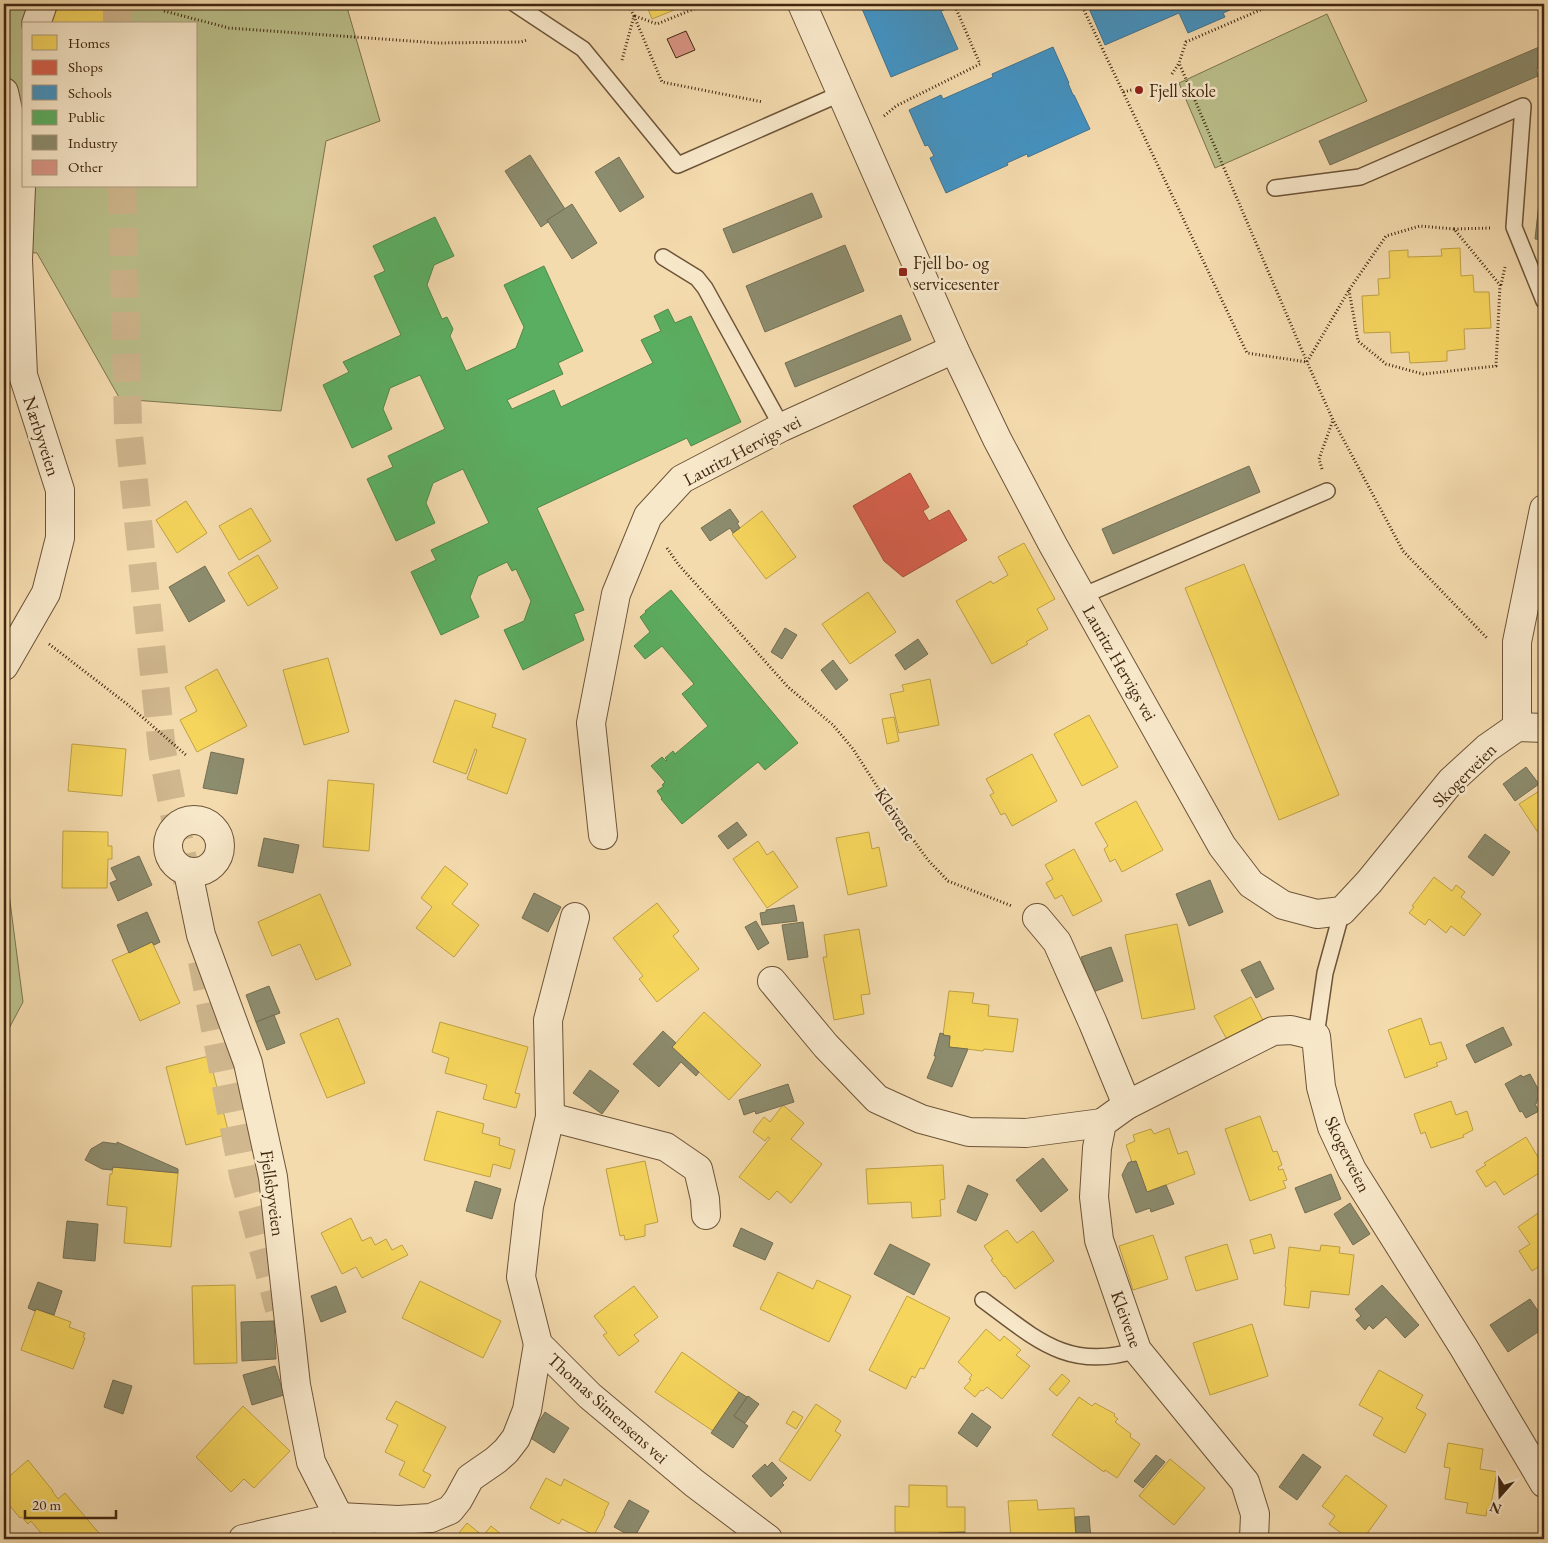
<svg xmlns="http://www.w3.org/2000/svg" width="1548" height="1543" font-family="'EB Garamond',serif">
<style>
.green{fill:#bbc08b;stroke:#7e744e;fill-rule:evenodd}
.homes{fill:#f6d55c;stroke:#bfa145}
.shops{fill:#d6604d;stroke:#a94f3b}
.schools{fill:#4393c3;stroke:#42738d}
.public{fill:#5aae61;stroke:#528649}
.industry{fill:#8c8c6e;stroke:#756e52}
.building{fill:#da9585;stroke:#402710}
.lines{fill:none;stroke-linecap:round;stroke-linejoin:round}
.motorway-tunnel{stroke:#d0b78e;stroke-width:28;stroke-dasharray:28 14;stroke-linecap:butt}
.service-casing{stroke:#6d5438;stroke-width:18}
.minor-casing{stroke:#6d5438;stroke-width:30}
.path{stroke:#402710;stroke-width:3;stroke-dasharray:1 2.5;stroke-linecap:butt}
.service{stroke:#f8e8ca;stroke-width:15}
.minor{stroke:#f8e8ca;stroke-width:28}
.poi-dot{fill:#8f2418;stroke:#f8e8ca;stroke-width:2}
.labels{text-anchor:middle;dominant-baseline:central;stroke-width:5;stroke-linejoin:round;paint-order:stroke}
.poi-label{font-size:18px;fill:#402710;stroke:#f8e8ca;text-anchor:start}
.street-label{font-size:18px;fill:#402710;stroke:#f8e8ca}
</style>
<rect width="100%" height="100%" fill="#f4dbae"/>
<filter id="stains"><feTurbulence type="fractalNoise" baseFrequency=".004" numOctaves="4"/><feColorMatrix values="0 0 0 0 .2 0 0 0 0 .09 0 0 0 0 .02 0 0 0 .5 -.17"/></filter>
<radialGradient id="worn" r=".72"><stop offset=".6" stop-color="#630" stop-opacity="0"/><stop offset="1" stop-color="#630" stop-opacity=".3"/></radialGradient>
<g class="green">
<path d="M4 4H346L380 121 326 141 281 411 120 399 37 253 4 251ZM24 24H196V186H24Z"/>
<path d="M1327 14 1367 101 1215 168 1179 83Z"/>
<path d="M4 855 23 1002 4 1038Z"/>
</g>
<g class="homes">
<path d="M55 4H102L100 9 112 13 109 24H49Z"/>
<path d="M646 4H689L652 19Z"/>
<path d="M1460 248 1461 276 1473 275 1474 292H1489L1491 328 1464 329 1465 349 1447 351V361L1410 363 1409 352 1391 353 1390 332 1364 333 1362 296 1379 295 1378 279 1390 278 1389 251 1408 250V257L1442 256 1441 249Z"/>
<path d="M186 501 207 533 177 553 156 520Z"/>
<path d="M251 508 271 541 239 560 219 526Z"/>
<path d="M762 511 796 557 766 579 732 534Z"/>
<path d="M1024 543 1055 599 1037 609 1048 629 1026 642 1028 644 992 664 956 601 991 581 993 584 1008 575 998 557Z"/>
<path d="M258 555 278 588 248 606 228 573Z"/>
<path d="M1244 564 1339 795 1279 820 1185 588Z"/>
<path d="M868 592 896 632 850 664 822 624Z"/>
<path d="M328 658 349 732 304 745 283 670Z"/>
<path d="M217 669 247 726 197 752 180 720 197 711 185 687Z"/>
<path d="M930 679 939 725 899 733 890 694 904 691 902 685Z"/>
<path d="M455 700 496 714 492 727 526 739 507 794 467 779 477 750 475 749 466 774 433 762Z"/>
<path d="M1089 715 1118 767 1082 786 1054 734Z"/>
<path d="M894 717 899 741 887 744 882 719Z"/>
<path d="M72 744 126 749 122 796 68 791Z"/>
<path d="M1032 754 1057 801 1012 826 1005 813 1001 815 990 795 994 793 986 779Z"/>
<path d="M328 780 374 784 369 851 323 847Z"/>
<path d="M1544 788V836L1541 837 1519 804Z"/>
<path d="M1136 801 1163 850 1122 872 1115 859 1110 862 1104 849 1108 846 1095 823Z"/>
<path d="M63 831 108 832V846H112V859H108L107 888H62Z"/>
<path d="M869 832 872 849 879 847 887 886 848 895 836 838Z"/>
<path d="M758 841 767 855 773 851 798 887 767 908 733 859Z"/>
<path d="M1074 849 1102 901 1073 916 1062 895 1055 899 1046 883 1053 879 1045 865Z"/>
<path d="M445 866 468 884 452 904 479 925 454 957 416 928 432 907 421 898Z"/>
<path d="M1434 877 1452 891 1456 885 1465 892 1461 897 1481 914 1464 936 1451 926 1446 933 1429 919 1425 925 1409 913 1414 907 1412 906Z"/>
<path d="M320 894 351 965 316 980 300 944 272 956 258 922Z"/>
<path d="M657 903 679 931 673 936 699 969 657 1002 639 979 643 976 613 938Z"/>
<path d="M1177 924 1195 1009 1142 1019 1125 935Z"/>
<path d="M859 929 870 994 861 995 864 1014 834 1020 823 957H827L824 935Z"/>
<path d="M152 942 180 1003 140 1021 112 960Z"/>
<path d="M949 991 974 993 972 1003 989 1005 988 1016 1018 1019 1013 1052 984 1049 983 1051 949 1047 950 1036 943 1035Z"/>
<path d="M1251 997 1266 1026 1230 1045 1214 1016Z"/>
<path d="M704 1012 761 1065 729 1100 672 1047Z"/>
<path d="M338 1018 365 1083 327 1098 300 1034Z"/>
<path d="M1421 1018 1430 1045 1441 1042 1447 1059 1436 1063 1438 1066 1405 1078 1388 1030Z"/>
<path d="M440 1022 528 1047 515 1093 520 1094 516 1108 483 1099 487 1085 445 1073 449 1058 432 1052Z"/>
<path d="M209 1056 229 1134 186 1145 166 1067Z"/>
<path d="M1451 1101 1456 1115 1467 1111 1473 1130 1463 1135 1464 1137 1431 1148 1425 1132 1421 1134 1414 1114Z"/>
<path d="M783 1105 804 1123 791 1139 822 1164 791 1203 777 1191 769 1200 739 1177 770 1138 768 1137 765 1141 753 1132 756 1127 764 1117 770 1122Z"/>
<path d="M437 1111 484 1124 482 1133 500 1138 499 1145 515 1150 510 1169 493 1164 490 1177 424 1160Z"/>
<path d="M1260 1116 1273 1152 1277 1151 1282 1165 1278 1167 1279 1170 1283 1169 1287 1180 1283 1181 1286 1188 1250 1201 1225 1129Z"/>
<path d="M1169 1128 1178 1154 1187 1151 1195 1174 1147 1192 1136 1161 1132 1162 1126 1145 1135 1141 1133 1135 1151 1129 1154 1134Z"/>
<path d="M1526 1137 1544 1167V1170L1504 1195 1495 1181 1486 1187 1476 1171 1486 1165 1484 1163Z"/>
<path d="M645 1161 658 1222 645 1225V1236L625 1240 624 1235 620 1236 606 1169Z"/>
<path d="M943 1165 945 1199 940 1200 941 1216 912 1218 911 1202 868 1204 866 1169Z"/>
<path d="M113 1167 178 1173 171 1247 124 1243 127 1207 107 1205 110 1174H112Z"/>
<path d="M1544 1209V1265L1543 1264 1532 1271 1519 1251 1530 1244 1518 1227Z"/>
<path d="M351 1218 362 1241 371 1237 375 1245 386 1239 392 1250 402 1245 408 1255 362 1278 356 1267 342 1274 321 1233Z"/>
<path d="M1007 1230 1017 1243 1033 1231 1054 1261 1015 1289 1005 1276 1004 1277 991 1260 993 1259 984 1246Z"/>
<path d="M1271 1234 1275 1248 1254 1254 1250 1240Z"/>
<path d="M1153 1235 1168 1279 1133 1290 1119 1246Z"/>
<path d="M1227 1244 1238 1279 1196 1291 1185 1257Z"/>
<path d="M1321 1245 1340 1247 1339 1253 1354 1255 1349 1295 1311 1291 1309 1308 1284 1305 1286 1287H1285L1289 1247 1320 1251Z"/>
<path d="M778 1272 813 1289 817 1280 851 1296 829 1342 760 1309Z"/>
<path d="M420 1281 501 1321 483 1358 402 1318Z"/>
<path d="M235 1285 237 1363 194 1364 192 1286Z"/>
<path d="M634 1286 658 1317 634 1335 639 1341 619 1356 603 1335 607 1333 594 1316Z"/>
<path d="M907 1296 950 1318 924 1369 920 1368 915 1378 912 1376 906 1389 869 1370Z"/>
<path d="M36 1309 71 1322 69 1327 85 1333 83 1337 85 1338 73 1369 21 1350Z"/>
<path d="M1252 1324 1268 1376 1210 1395 1193 1343Z"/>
<path d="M986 1329 1000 1341 1004 1336 1021 1350 1016 1355 1030 1366 1002 1399 987 1387 983 1391 981 1390 975 1397 964 1388 971 1380 969 1379 972 1375 958 1362Z"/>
<path d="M682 1352 739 1392 713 1431 655 1392Z"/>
<path d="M1379 1370 1423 1395 1416 1408 1426 1414 1405 1453 1373 1435 1383 1418 1359 1405Z"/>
<path d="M1062 1374 1070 1381 1057 1396 1049 1389Z"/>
<path d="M1079 1397 1092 1406 1095 1403 1115 1414 1114 1416 1118 1419 1115 1422 1131 1434 1130 1437 1140 1444 1117 1478 1105 1470 1104 1472 1052 1435Z"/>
<path d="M396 1401 446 1427 423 1471 431 1475 424 1488 399 1475 405 1462 385 1452 398 1425 386 1419Z"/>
<path d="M816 1404 841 1421 835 1431 841 1435 810 1481 779 1460Z"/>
<path d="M243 1406 290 1451 254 1488 244 1479 231 1492 196 1457Z"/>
<path d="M793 1411 803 1417 796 1429 786 1423Z"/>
<path d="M1448 1443 1483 1449 1480 1469 1497 1472 1490 1509H1487L1486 1516 1466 1513 1468 1503 1445 1499 1450 1468 1444 1467Z"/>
<path d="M1170 1459 1205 1488 1174 1525 1139 1496Z"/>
<path d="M28 1460 53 1491H52L58 1499 65 1493 104 1539H58L57 1537 54 1539H46L31 1521 28 1524 22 1517 20 1518 4 1499V1492L8 1488 4 1484V1481Z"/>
<path d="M1346 1475 1387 1506 1363 1539H1349L1329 1524 1335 1516 1322 1506Z"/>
<path d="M546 1478 561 1486 564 1479 609 1503 604 1513 605 1514 594 1535 562 1519 559 1524 530 1508Z"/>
<path d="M909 1485 947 1486V1507H965V1532H895V1506L909 1507Z"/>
<path d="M1037 1500 1038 1510 1074 1508 1076 1539H1011L1008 1501Z"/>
<path d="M467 1523 483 1536 491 1526 507 1539H454Z"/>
</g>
<path class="shops" d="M910 473 929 507 923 511 929 521 949 510 967 540 903 577 884 561 853 506Z"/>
<g class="schools">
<path d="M860 4H947L949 8 941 11 958 49 891 77Z"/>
<path d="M1087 4H1244L1223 13 1225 17 1188 33 1179 13 1105 45Z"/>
<path d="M1053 47 1069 83H1068L1073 95H1074L1090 129 1028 157 1027 154 1007 163 1008 165 946 193 930 158 934 156 928 145 925 146 909 110 941 95 943 99 993 77 992 74Z"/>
</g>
<g class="public">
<path d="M435 217 454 256 434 265 427 285 442 319 447 317 453 329 450 336 466 371 516 348 524 327 504 285 544 266 583 351 558 363 563 374 507 400 512 409 554 390 561 407 653 363 641 340 661 331 654 316 668 309 675 323 691 316 741 422 691 446 687 438 537 508 584 610 574 614 584 640 523 670 504 630 524 621 531 601 516 569 512 571 507 562 478 576 470 597 479 617 441 635 411 572 436 560 431 550 489 523 463 469 433 483 426 503 435 523 396 541 367 479 393 467 388 456 445 429 420 375 390 388 383 409 392 429 352 448 323 385 349 372 343 362 401 335 374 276 385 271 373 246Z"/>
<path d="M671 590 798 743 765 770 758 762 682 824 661 799 662 798 657 791 664 786 662 785 665 782 651 766 662 757 666 761 667 760 665 758 673 751 675 754 708 726 682 694 694 684 662 646 645 659 634 646 650 632 640 617 646 612 645 611Z"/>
</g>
<g class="industry">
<path d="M1544 45V69L1542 67 1543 66 1536 69 1538 76 1330 165 1319 141Z"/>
<path d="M530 155 565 209 547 220 548 222 541 227 505 171Z"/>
<path d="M619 157 644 197 620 212 595 172Z"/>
<path d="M1544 157V240L1535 239Z"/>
<path d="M812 193 822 217 733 253 723 229Z"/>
<path d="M572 204 597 243 572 259 547 220Z"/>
<path d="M845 245 864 291 765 332 746 286Z"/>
<path d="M901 315 911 340 795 387 785 363Z"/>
<path d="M1249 466 1260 492 1113 554 1102 529Z"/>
<path d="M730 509 739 522 737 523 740 528 733 533 730 528 710 541 701 528Z"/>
<path d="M205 566 225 601 189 622 169 587Z"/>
<path d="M785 628 797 635 782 659 771 652Z"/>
<path d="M918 639 928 654 905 670 895 655Z"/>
<path d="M833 660 848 680 836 690 821 670Z"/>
<path d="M211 752 244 759 237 794 203 788Z"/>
<path d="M1526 767 1539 784 1515 801 1503 784Z"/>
<path d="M737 822 747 835 728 849 718 836Z"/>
<path d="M1485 834 1510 852 1493 876 1468 857Z"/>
<path d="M264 838 299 845 293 873 258 866Z"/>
<path d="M139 856 152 885 118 901 110 883 117 880 111 868Z"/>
<path d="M1210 880 1223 912 1189 926 1176 894Z"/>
<path d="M534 893 561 907 548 932 522 918Z"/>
<path d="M794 905 797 921 762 925 760 913 766 912V910Z"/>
<path d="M147 912 160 942 154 945 152 942 129 953 117 925Z"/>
<path d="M756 921 769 943 758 950 745 927Z"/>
<path d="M803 922 808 957 788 960 782 925Z"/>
<path d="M1111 947 1123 981 1093 992 1081 957Z"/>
<path d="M1260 961 1274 989 1256 998 1241 970Z"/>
<path d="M269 986 280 1013 256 1022 246 995Z"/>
<path d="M274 1015 285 1043 267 1050 256 1022Z"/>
<path d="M1503 1027 1512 1045 1475 1063 1466 1045Z"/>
<path d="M663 1031 676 1043 672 1047 699 1072 696 1076 681 1062 659 1087 633 1064Z"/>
<path d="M940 1033 944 1034 943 1035 950 1036 949 1047 968 1049 952 1087 927 1078 936 1056H934Z"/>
<path d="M590 1070 619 1091 602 1114 573 1093Z"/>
<path d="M1530 1074 1543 1098 1536 1101 1537 1103 1535 1104 1539 1111 1526 1118 1522 1111 1520 1112 1505 1084 1521 1075 1523 1077Z"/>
<path d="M788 1084 794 1102 756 1114 755 1111 744 1115 739 1100Z"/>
<path d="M103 1142 117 1144V1142L178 1169V1173L113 1167 112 1170 102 1169 85 1160 91 1149Z"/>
<path d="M1043 1158 1068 1190 1041 1212 1016 1180Z"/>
<path d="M1132 1161V1162L1136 1161 1147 1192 1166 1185 1174 1204 1151 1212 1150 1208 1136 1213 1122 1175 1128 1163Z"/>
<path d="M1331 1174 1341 1199 1305 1213 1295 1188Z"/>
<path d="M475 1181 501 1189 492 1219 466 1211Z"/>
<path d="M968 1185 988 1194 976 1221 957 1212Z"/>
<path d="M1350 1203 1370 1234 1353 1245 1334 1214Z"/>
<path d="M67 1221 98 1224 95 1261 63 1258Z"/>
<path d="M741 1228 773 1243 765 1260 733 1246Z"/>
<path d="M890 1244 930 1264 914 1295 874 1274Z"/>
<path d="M38 1282 62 1291 54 1315 36 1309 35 1311 28 1308Z"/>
<path d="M1382 1285 1419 1325 1405 1338 1386 1317 1373 1329 1369 1325 1365 1330 1356 1320 1361 1316 1355 1309Z"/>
<path d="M336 1286 346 1312 321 1322 311 1296Z"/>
<path d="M1530 1299 1544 1320V1328L1508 1352 1490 1325Z"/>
<path d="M274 1321 276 1359 242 1361 241 1322Z"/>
<path d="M275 1366 284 1395 252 1405 243 1375Z"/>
<path d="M113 1380 132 1386 123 1414 104 1407Z"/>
<path d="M739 1392 747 1397 734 1416 748 1426 733 1448 711 1433Z"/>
<path d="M748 1396 759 1404 745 1423 734 1416Z"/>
<path d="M545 1412 569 1428 554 1453 529 1437Z"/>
<path d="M972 1413 991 1427 977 1447 958 1433Z"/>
<path d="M1303 1454 1321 1467 1297 1500 1279 1487Z"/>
<path d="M1156 1455 1165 1462 1143 1488 1134 1481Z"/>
<path d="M772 1462 787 1478 782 1483 784 1485 771 1497 752 1476 765 1464 767 1467Z"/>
<path d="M629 1500 649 1511 634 1538 614 1527Z"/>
<path d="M1089 1516 1091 1539H1076L1075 1517Z"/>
<path d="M965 1532V1539H939V1533Z"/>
</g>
<path class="building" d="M686 31 695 50 676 58 667 39Z"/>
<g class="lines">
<g class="motorway-tunnel">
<path d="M117 4V24"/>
<path d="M122 186 128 425 162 751 190 896"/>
<path d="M202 961 243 1175 279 1309"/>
</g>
<g class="service-casing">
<g id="service">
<path d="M515 4 583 49 678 165 842 93"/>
<path d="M1275 188 1360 177 1523 106 1514 227 1544 301"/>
<path d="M663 257 697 278 705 288 782 427"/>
<path d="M1082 596 1327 491"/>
<path d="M1316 1036 1325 973 1342 911"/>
<path d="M983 1300C1035 1338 1068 1372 1137 1350"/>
</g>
</g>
<g class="minor-casing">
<g id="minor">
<path d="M802 4 954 349 997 439 1053 545 1222 846 1251 884 1283 905 1317 914 1342 911 1369 882 1451 781 1487 748 1517 727 1544 728"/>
<path d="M36 24 43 4"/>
<path d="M4 92 13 133 21 187 18 260 23 375 60 490V538L46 593 4 666"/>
<path d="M1517 727V642L1544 509"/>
<circle cx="194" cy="846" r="26"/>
<path d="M603 835 591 723 616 594 648 516 682 479 782 427 954 349"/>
<path d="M188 872 201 935 248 1063 273 1177 296 1385 311 1462 339 1517 360 1539"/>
<path d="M575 917 548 1020 550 1117 529 1206 521 1277 538 1344 590 1396 694 1483 768 1539"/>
<path d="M1037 918 1057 942 1093 1023 1127 1105"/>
<path d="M772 981 826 1046 877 1099 921 1119 969 1132 1026 1133 1102 1123"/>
<path d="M550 1117 666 1147 698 1169 705 1199 706 1215"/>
<path d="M243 1539 339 1517 398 1520 431 1518 450 1510 458 1500 470 1478 496 1460 506 1451 516 1438 527 1410 538 1344"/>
<path d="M1254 1539 1255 1514 1245 1482 1137 1350 1099 1240 1094 1197 1097 1148 1102 1123 1127 1105 1273 1031 1291 1030 1316 1036 1321 1087 1332 1127 1352 1170 1464 1348 1544 1483"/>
</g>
</g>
<g class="path">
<path d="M1081 4 1123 92 1140 88"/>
<path d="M164 11 229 28 437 43 521 42 527 40"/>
<path d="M634 16 662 82 763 102"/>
<path d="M635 16 657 24 706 4"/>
<path d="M622 60 634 16 628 4"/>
<path d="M1172 74 1179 63 1186 42 1274 4"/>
<path d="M1123 92 1247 353 1307 362 1179 63"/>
<path d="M884 116 896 106 980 64 954 4"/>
<path d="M1454 229 1491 228"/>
<path d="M1501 285 1505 267"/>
<path d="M1349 290 1358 341 1386 364 1423 374 1496 366 1500 285 1454 229 1420 226 1386 236 1349 290 1307 362 1333 420 1403 551 1487 638"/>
<path d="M1322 469 1319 459 1333 420"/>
<path d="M667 548 678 564 788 687 833 725 853 749 898 819 928 860 948 881 1012 906"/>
<path d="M49 644 127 704 186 755"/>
</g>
<use href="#service" class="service"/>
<use href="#minor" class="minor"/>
</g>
<g class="poi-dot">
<circle cx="1139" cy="90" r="5"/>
<rect x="898" y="267" width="10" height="10" rx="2.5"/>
</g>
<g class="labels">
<g class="poi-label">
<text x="1149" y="90">Fjell skole</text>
<text x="913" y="262">Fjell bo- og<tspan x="913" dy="21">servicesenter</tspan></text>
</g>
<g class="street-label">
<text transform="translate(42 436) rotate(72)">Nærbyveien</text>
<text transform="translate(742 450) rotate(-28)">Lauritz Hervigs vei</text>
<text transform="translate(1120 663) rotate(60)">Lauritz Hervigs vei</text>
<text transform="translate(1464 775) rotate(-45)">Skogerveien</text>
<text transform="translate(896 814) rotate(56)">Kleivene</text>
<text transform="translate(1348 1154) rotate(64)">Skogerveien</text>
<text transform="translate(273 1193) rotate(82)">Fjellsbyveien</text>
<text transform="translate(1127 1319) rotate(70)">Kleivene</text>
<text transform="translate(608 1408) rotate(42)">Thomas Simensens vei</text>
</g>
</g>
<rect width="1548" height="1543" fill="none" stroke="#f4dbae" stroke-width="20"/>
<rect x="5" y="5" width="1538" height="1533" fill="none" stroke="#402710" stroke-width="2.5"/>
<rect x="10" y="10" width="1528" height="1523" fill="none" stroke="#402710"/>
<rect x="22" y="22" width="175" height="165" fill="#f8e8ca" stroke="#ae9b80"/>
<rect x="32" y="35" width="25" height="15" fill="#f6d55c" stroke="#ae9b80"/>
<text x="68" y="48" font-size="15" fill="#402710">Homes</text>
<rect x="32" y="60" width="25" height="15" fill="#d6604d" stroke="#ae9b80"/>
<text x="68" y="72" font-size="15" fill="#402710">Shops</text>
<rect x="32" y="85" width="25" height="15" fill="#4393c3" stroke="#ae9b80"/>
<text x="68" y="98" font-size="15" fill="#402710">Schools</text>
<rect x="32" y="110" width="25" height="15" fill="#5aae61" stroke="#ae9b80"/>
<text x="68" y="122" font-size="15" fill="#402710">Public</text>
<rect x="32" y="135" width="25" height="15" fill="#8c8c6e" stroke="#ae9b80"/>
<text x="68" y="148" font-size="15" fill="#402710">Industry</text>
<rect x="32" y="160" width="25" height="15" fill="#da9585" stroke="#ae9b80"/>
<text x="68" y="172" font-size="15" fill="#402710">Other</text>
<g transform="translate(1500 1496) rotate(200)" stroke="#f8e8ca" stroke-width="4" paint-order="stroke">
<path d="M0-4L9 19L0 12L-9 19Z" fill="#402710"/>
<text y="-8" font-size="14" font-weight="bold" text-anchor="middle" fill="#402710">N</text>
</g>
<path d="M25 1510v8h91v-8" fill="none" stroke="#402710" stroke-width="2.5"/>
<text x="32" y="1510" font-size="15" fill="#402710" stroke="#f8e8ca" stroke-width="4" paint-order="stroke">20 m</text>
<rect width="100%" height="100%" filter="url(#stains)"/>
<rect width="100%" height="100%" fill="url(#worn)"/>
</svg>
